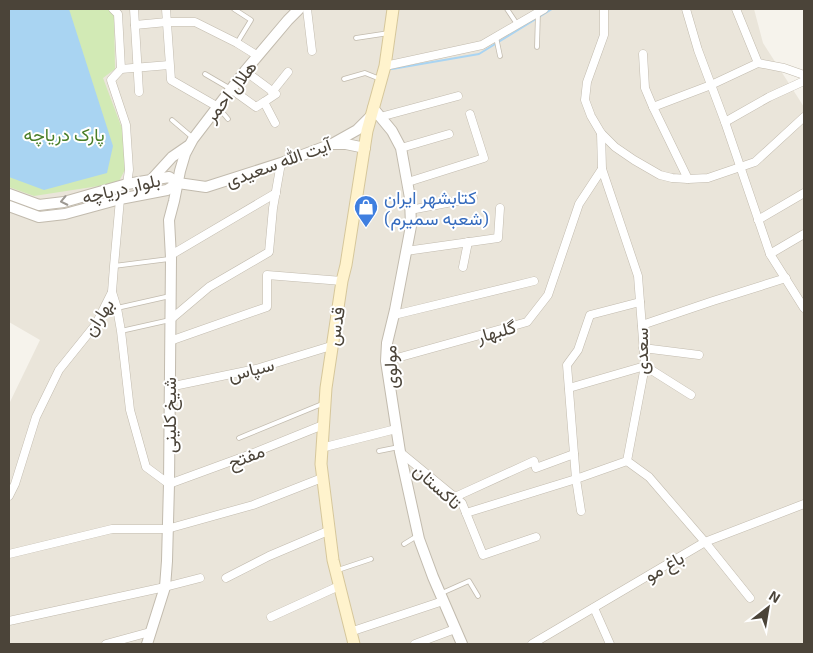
<svg xmlns="http://www.w3.org/2000/svg" width="813" height="653" font-family="'Exo 2',Vazirmatn,sans-serif">
<style>
.residential{fill:#eae5da}
.green{fill:#d2eab5}
.water{fill:#a9d4f2}
.lines{fill:none;stroke-linecap:round;stroke-linejoin:round}
.stream{stroke:#a9d4f2;stroke-width:2}
.service-casing{stroke:#c2bbae;stroke-width:5.5}
.minor-casing{stroke:#c2bbae;stroke-width:9}
.tertiary-casing{stroke:#c2bbae;stroke-width:12}
.secondary-casing{stroke:#d6c79b;stroke-width:13}
.service{stroke:#fff;stroke-width:4}
.minor{stroke:#fff;stroke-width:8}
.tertiary{stroke:#fff;stroke-width:10}
.secondary{stroke:#fff3cd;stroke-width:11}
.oneway{stroke:#9c9892}
.labels{text-anchor:middle;dominant-baseline:central;stroke-width:4;stroke-linejoin:round;paint-order:stroke}
.street-label{font-size:18px;fill:#4b4439;stroke:#fff}
.park-label{font-size:18px;fill:#4a7f2a;stroke:#fff}
.shop-label{font-size:18px;fill:#366cbe;stroke:#fff;text-anchor:start}
</style>
<rect width="100%" height="100%" fill="#f6f3ec"/>
<path class="residential" d="M9 9H754L763 43 804 107V644H9V404L40 340 9 322Z"/>
<path class="green" d="M9 9H109L114 14 115 69 103 78 123 131 126 168 118 183 34 196 9 187Z"/>
<path class="water" d="M9 9H69L113 146 107 173 44 190 9 177Z"/>
<g class="lines">
<path class="stream" d="M392 69 479 54 552 9"/>
<g class="service-casing">
<g id="service">
<path d="M234 9 251 20 237 43"/>
<path d="M507 9 517 24"/>
<path d="M496 37 500 56"/>
<path d="M356 38 389 33"/>
<path d="M537 47 538 12"/>
<path d="M205 74 229 88"/>
<path d="M344 79 365 73 380 79"/>
<path d="M218 107 228 119"/>
<path d="M172 120 192 137"/>
<path d="M114 266 169 259"/>
<path d="M117 308 170 296"/>
<path d="M121 331 170 320"/>
<path d="M239 438 322 404"/>
<path d="M379 451 399 447"/>
<path d="M404 544 417 536"/>
<path d="M338 570 371 559"/>
<path d="M442 593 469 581 478 596"/>
</g>
</g>
<g class="minor-casing">
<g id="minor">
<path d="M113 9 118 14 121 69 111 80 126 125 129 170 127 184"/>
<path d="M134 9 139 92"/>
<path d="M166 9 171 80 218 107"/>
<path d="M307 9 312 51"/>
<path d="M604 9V35L587 82 585 100 591 116 601 133 615 147 634 160 660 175 672 178 688 179 708 178 755 162 804 117"/>
<path d="M686 9 698 50 725 122 770 254 804 308"/>
<path d="M736 9 758 63 784 68 804 75"/>
<path d="M135 25 167 22H195L237 43 258 56"/>
<path d="M643 54 645 88 653 107 688 179"/>
<path d="M385 66 482 45 544 9"/>
<path d="M121 69 169 65"/>
<path d="M245 71 276 94 264 102 275 123"/>
<path d="M231 89 256 107 264 102"/>
<path d="M272 92 288 72"/>
<path d="M653 107 711 85 758 63"/>
<path d="M380 117 458 96"/>
<path d="M725 122 769 97 804 81"/>
<path d="M601 133 602 169 638 276 645 366 627 461 649 477 705 542 750 598"/>
<path d="M401 148 449 134"/>
<path d="M408 182 484 158 470 114"/>
<path d="M120 199 114 266 112 292 117 308 121 331 130 410 146 467 169 484 251 454 323 425"/>
<path d="M410 210 473 198"/>
<path d="M758 220 804 193"/>
<path d="M406 251 498 238 500 208"/>
<path d="M770 254 804 234"/>
<path d="M171 255 276 193"/>
<path d="M463 267 468 242"/>
<path d="M394 315 534 281"/>
<path d="M170 320 209 287 269 252 273 208 281 163"/>
<path d="M642 325 713 301 786 278"/>
<path d="M170 341 267 307V275L342 281"/>
<path d="M643 348 699 355"/>
<path d="M386 361 527 322 548 295 579 204 602 169"/>
<path d="M169 387 256 369 331 346"/>
<path d="M569 388 645 366 691 395"/>
<path d="M321 448 396 429"/>
<path d="M400 452 462 503 483 555 536 537"/>
<path d="M9 496 15 484 36 417 59 370 96 324 112 292"/>
<path d="M455 497 534 461 536 468 574 454"/>
<path d="M581 511 576 479 567 365 578 350 590 315 640 302"/>
<path d="M466 513 576 479 627 461"/>
<path d="M9 554 112 529H167L253 505 322 478"/>
<path d="M226 578 269 556 328 531"/>
<path d="M594 608 610 644"/>
<path d="M271 617 339 586"/>
<path d="M9 621 165 587 200 578"/>
<path d="M350 632 443 601"/>
<path d="M106 644 150 632"/>
<path d="M415 644 455 629"/>
<path d="M532 644 705 542 804 504"/>
</g>
</g>
<g class="tertiary-casing">
<g id="tertiary">
<path d="M373 108 392 131 401 148 410 198 411 226 395 310 387 343 386 361 400 452 419 539 433 577 462 644"/>
<path d="M333 144H346L365 148"/>
<path d="M151 180 172 157 188 146"/>
<path d="M9 194 39 205 64 202 127 184 169 177 178 183 206 187 281 163 332 144 357 130 371 116"/>
<path d="M9 206 39 217 65 214 120 199 167 190 178 183"/>
<path d="M147 644 165 587 167 561 169 484 171 258 169 220 174 201 180 171 185 154 193 139 245 71 288 20 299 9"/>
</g>
</g>
<g class="secondary-casing">
<path id="secondary" d="M354 644 333 560 321 464 326 388 342 281 346 265 367 131 385 66 393 9"/>
</g>
<use href="#service" class="service"/>
<use href="#minor" class="minor"/>
<use href="#tertiary" class="tertiary"/>
<use href="#secondary" class="secondary"/>
</g>
<defs><path id="oneway-chevron" d="M-2-3.5L2.5 0L-2 3.5" fill="none" stroke-width="1.6" stroke-linecap="round" stroke-linejoin="round" transform="scale(1.25)"/></defs>
<use class="oneway" href="#oneway-chevron" transform="translate(64 201) rotate(168)"/>
<defs>
<g id="shop-pin" transform="scale(1.25)"><path d="M0 17L-7.5 6A9.5 9.5 0 1 1 7.5 6Z" fill="#3f7fe0" stroke="#fff"/><path d="M-5-2.5h2.3a2.7 3.5 0 0 1 5.4 0H5L5.5 6h-11ZM-1.5-2.5h3a1.5 2.3 0 0 0-3 0Z" fill="#fff"/></g>
</defs>
<g fill-rule="evenodd">
<use href="#shop-pin" x="366" y="207"/>
</g>
<g class="labels">
<g class="street-label">
<text transform="translate(230 91) rotate(-52)">هلال احمر</text>
<text transform="translate(278 162) rotate(-20)">آیت الله سعیدی</text>
<text transform="translate(121 188) rotate(-13)">بلوار دریاچه</text>
<text transform="translate(98 317) rotate(-57)">بهاران</text>
<text transform="translate(335 326) rotate(-81)">قدس</text>
<text transform="translate(496 331) rotate(-16)">گلبهار</text>
<text transform="translate(641 351) rotate(-90)">سعدی</text>
<text transform="translate(390 367) rotate(-92)">مولوی</text>
<text transform="translate(251 369) rotate(-14)">سپاس</text>
<text transform="translate(169 415) rotate(-90)">شیخ کلینی</text>
<text transform="translate(246 456) rotate(-21)">مفتح</text>
<text transform="translate(438 486) rotate(42)">تاکستان</text>
<text transform="translate(664 566) rotate(-30)">باغ مو</text>
</g>
<g class="park-label">
<text x="64" y="134">پارک دریاچه</text>
</g>
<g class="shop-label">
<text x="384" y="197">کتابشهر ایران<tspan x="384" dy="21">(شعبه سمیرم)</tspan></text>
</g>
</g>
<rect width="813" height="653" fill="none" stroke="#4b4439" stroke-width="20"/>
<g transform="translate(768 608) rotate(31)" stroke="#ffffff" stroke-width="4" paint-order="stroke">
<path d="M0-4L9 19L0 12L-9 19Z" fill="#4b4439"/>
<text y="-8" font-size="14" font-weight="bold" text-anchor="middle" fill="#4b4439">N</text>
</g>
</svg>
